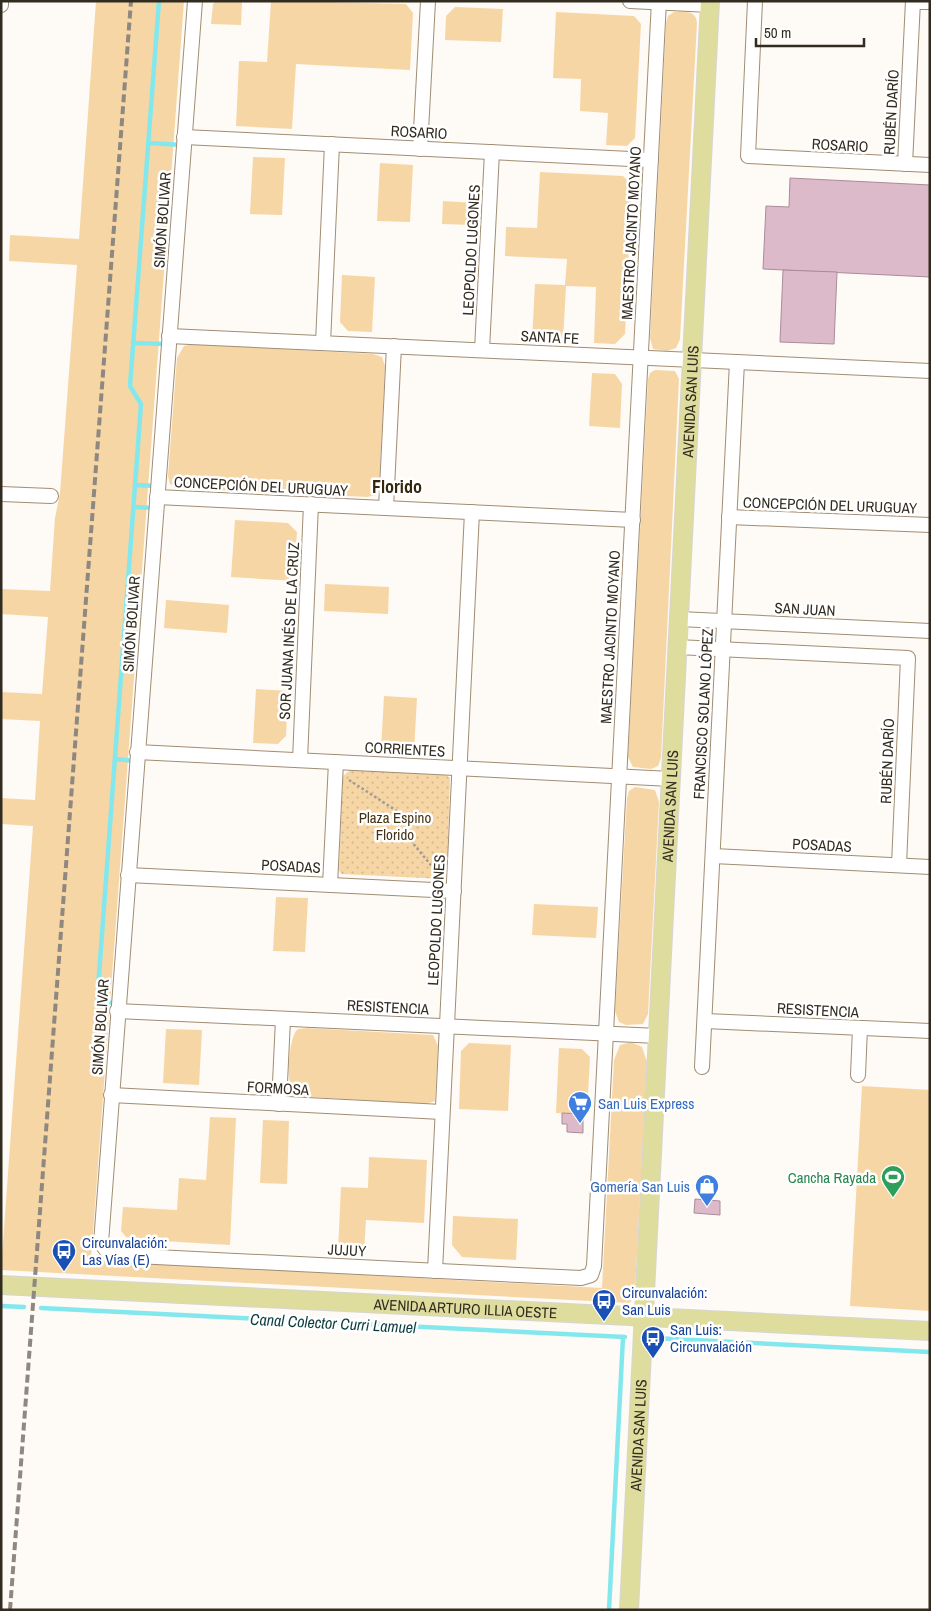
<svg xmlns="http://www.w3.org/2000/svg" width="931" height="1611" font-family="'Archivo Narrow',sans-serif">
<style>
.grass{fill:#f7d6a5}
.park{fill:url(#park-dots)}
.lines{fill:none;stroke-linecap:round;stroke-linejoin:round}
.stream{stroke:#83e8ed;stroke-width:4.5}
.building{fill:#dcbac9;stroke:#ab8b99}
.minor-casing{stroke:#a08d73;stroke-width:16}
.major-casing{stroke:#d6d5d2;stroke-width:20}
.path{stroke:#a09b93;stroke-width:2.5;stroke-dasharray:2.5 2.5;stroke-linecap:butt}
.minor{stroke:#fff;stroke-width:14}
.major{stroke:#dedd9e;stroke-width:18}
.rail{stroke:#8e8880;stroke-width:4;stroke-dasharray:8 4;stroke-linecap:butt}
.labels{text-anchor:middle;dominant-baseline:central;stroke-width:5;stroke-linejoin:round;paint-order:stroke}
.street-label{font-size:15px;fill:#322b20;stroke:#fff}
.park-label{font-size:15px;fill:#443215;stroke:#fff}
.shop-label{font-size:15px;fill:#366cbe;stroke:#fff;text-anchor:start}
.leisure-label{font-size:15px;fill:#27864d;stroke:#fff;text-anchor:end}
.transit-label{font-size:15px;fill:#164399;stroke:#fff;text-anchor:start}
.water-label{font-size:16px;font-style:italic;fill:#0b3c3e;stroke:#fff}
.quarter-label{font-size:18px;font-weight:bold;fill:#35260e;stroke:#fff}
</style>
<defs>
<pattern id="park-dots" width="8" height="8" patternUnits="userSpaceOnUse" patternTransform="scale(1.25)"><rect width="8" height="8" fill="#f7d6a5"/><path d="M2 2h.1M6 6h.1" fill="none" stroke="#d4b88e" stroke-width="1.8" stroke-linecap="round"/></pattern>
</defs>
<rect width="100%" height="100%" fill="#fefaf5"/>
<g class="grass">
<path d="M96 1H184L91 1260 602 1288 614 1060 620 1045 631 1042 642 1047 647 1062 635 1292 634 1299 629 1303 1 1270 33 826 1 824V798L35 800 40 721 1 719V692L42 694 48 617 1 614V589L50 591 55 518 60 493 77 265 9 261 10 235 79 239Z"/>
<path d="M216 1H242L241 25 211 24 213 4Z"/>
<path d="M271 1 406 4 413 13 410 70 296 64 292 129 236 126 239 61 267 62Z"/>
<path d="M455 7 503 9 501 42 445 40 446 16Z"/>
<path d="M556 12 634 16 641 24 635 138 627 146 606 145 608 113 580 111 581 79 553 78Z"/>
<path d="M674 12C685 11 696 10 697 23L680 339 676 348 667 351 653 349 650 338 666 23 668 16Z"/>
<path d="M253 157 285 158 282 215 250 214Z"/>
<path d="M380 163 413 165 410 222 377 221Z"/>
<path d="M540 172 623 176 632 186 625 334 615 344 594 343 596 287 566 286 563 341 532 340 535 284 565 285 567 259 505 256 506 227 537 228Z"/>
<path d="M443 201 474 203 473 225 442 224Z"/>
<path d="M342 275 375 277 372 332 348 331 340 322Z"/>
<path d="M193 344 373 354 382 357 385 366 379 487 376 495 367 497 178 488 170 484 168 476 177 358 184 346Z"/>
<path d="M655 370 675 371 679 379 661 758 658 766 651 769 633 767 628 757 648 379 650 373Z"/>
<path d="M592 373 615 374 622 384 620 428 589 426Z"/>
<path d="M235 520 288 523 297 532 294 581 231 577Z"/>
<path d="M325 584 389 587 388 614 324 611Z"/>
<path d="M166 600 229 605 227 633 164 628Z"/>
<path d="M256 689 288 691 286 736 278 744 253 743Z"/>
<path d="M384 696 417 698 414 751 381 749Z"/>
<path d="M635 787 655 790 659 802 648 1014 643 1024 626 1025 619 1022 615 1011 627 798 629 791Z"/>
<path d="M276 897 308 898 305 952 273 951Z"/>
<path d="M534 904 598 907 596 938 532 935Z"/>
<path d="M307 1028 433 1035 438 1046 435 1101 426 1104 295 1096C285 1089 288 1036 298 1029Z"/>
<path d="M166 1029 202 1030 199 1085 163 1083Z"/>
<path d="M469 1043 511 1045 508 1111 459 1109 461 1051Z"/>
<path d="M559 1048 582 1049 590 1057 587 1114 556 1113Z"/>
<path d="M862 1086 930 1090V1311L850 1306Z"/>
<path d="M210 1117 236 1118 230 1245 128 1239 121 1231 123 1207 177 1210 179 1178 206 1180Z"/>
<path d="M263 1120 289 1121 287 1184 260 1183Z"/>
<path d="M369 1157 427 1160 424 1223 366 1220 364 1252 338 1250 341 1187 368 1188Z"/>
<path d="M453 1216 518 1219 516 1260 462 1257 452 1245Z"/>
</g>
<path class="park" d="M350 770 446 775 450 778 447 873 443 879 341 874 339 870 343 776Z"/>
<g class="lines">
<g class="stream">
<path d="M149 143 182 145"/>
<path d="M133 343 167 344"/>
<path d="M135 485 156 486"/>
<path d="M134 507 155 508"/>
<path d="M115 759 135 761"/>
<path d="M117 1003 97 1002 141 404 130 386 159 1"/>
<path d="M1 1306 24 1307"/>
<path d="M41 1308 625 1337"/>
<path d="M654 1338 930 1352"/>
<path d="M609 1610 623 1337"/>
</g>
</g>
<g class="building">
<path d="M790 178 930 185V277L763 269 766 206 789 207Z"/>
<path d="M783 270 837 272 834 344 780 342Z"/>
<path d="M562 1113 583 1114V1133L567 1132V1124H562Z"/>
<path d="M695 1199 720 1201V1215L694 1213Z"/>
</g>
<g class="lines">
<g class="minor-casing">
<g id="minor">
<path d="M195 1 101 1243 107 1251 116 1255 581 1278 591 1275 594 1266 659 1"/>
<path d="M630 1 710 5"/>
<path d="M755 1 748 156 930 165"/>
<path d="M913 2H930"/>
<path d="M1 5V1"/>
<path d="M184 137 651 160"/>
<path d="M420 149 428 1"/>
<path d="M905 164 913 1"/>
<path d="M169 336 930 371"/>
<path d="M323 343 332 144"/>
<path d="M482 350 492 152"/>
<path d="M1 494 51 496"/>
<path d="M157 497 633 520"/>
<path d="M386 508 394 346"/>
<path d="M729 517 930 525"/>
<path d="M679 619 930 631"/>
<path d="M677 647 908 658 899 865"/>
<path d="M137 752 671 779"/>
<path d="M300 760 311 504"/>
<path d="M713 856 930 867"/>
<path d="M128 875 454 891"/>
<path d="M330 885 336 762"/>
<path d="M117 1011 658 1036"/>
<path d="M705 1021 930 1031"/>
<path d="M702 1067 737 362"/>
<path d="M858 1075 860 1028"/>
<path d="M111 1095 442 1112"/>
<path d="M279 1104 283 1019"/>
<path d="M435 1271 472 512"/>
</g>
</g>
<g class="major-casing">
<g id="major">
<path id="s1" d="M1 1285 930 1331"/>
<path id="s2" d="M629 1610 710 1"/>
</g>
</g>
<path class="path" d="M349 780 400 813 411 841 440 876"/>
<use href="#minor" class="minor"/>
<use href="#major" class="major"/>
<path class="rail" d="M10 1610 131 1"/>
</g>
<defs>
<g id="supermarket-pin" transform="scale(1.25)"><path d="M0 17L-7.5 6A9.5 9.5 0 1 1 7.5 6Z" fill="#3f7fe0" stroke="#fff"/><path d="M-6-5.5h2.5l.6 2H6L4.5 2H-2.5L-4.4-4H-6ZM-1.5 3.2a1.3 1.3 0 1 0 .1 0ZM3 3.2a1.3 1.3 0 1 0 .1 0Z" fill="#fff"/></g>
<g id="stadium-pin" transform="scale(1.25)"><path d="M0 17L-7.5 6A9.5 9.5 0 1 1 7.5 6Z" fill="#2e9e5b" stroke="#fff"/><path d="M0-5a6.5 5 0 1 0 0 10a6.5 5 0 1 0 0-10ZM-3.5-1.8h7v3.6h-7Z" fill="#fff"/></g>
<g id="shop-pin" transform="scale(1.25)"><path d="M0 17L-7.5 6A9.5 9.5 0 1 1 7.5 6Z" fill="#3f7fe0" stroke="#fff"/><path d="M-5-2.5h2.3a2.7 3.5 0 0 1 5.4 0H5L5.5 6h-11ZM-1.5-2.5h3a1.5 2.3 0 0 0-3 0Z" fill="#fff"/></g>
<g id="bus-pin" transform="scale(1.25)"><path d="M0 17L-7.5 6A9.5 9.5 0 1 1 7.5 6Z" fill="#1a4fb4" stroke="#fff"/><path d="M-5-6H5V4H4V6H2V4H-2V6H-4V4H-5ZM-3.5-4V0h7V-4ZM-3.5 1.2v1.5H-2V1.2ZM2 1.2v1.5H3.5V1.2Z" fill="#fff"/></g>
</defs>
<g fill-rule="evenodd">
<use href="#supermarket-pin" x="580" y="1103"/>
<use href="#stadium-pin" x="893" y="1177"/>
<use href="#shop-pin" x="707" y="1186"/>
<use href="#bus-pin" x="64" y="1251"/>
<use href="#bus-pin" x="604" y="1301"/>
<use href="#bus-pin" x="653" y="1338"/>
</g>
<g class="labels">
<g class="street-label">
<text transform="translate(891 112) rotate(-87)">RUBÉN DARÍO</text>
<text transform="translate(419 132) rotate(3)">ROSARIO</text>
<text transform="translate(840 145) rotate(3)">ROSARIO</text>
<text transform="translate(162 220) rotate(-86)">SIMÓN BOLIVAR</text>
<text transform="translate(631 233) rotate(-87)">MAESTRO JACINTO MOYANO</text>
<text transform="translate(471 250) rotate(-87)">LEOPOLDO LUGONES</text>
<text transform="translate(550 337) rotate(3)">SANTA FE</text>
<text stroke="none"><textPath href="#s2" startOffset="1210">AVENIDA SAN LUIS</textPath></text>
<text transform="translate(261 486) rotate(3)">CONCEPCIÓN DEL URUGUAY</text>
<text transform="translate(830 505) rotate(2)">CONCEPCIÓN DEL URUGUAY</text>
<text transform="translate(805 609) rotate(3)">SAN JUAN</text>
<text transform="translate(131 624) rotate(-86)">SIMÓN BOLIVAR</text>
<text transform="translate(289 631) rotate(-87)">SOR JUANA INÉS DE LA CRUZ</text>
<text transform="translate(610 637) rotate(-87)">MAESTRO JACINTO MOYANO</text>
<text transform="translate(703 714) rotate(-87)">FRANCISCO SOLANO LÓPEZ</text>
<text transform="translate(405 749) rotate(3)">CORRIENTES</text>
<text transform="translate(887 761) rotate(-88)">RUBÉN DARÍO</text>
<text stroke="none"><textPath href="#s2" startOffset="805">AVENIDA SAN LUIS</textPath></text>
<text transform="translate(822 845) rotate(3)">POSADAS</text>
<text transform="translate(291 866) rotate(3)">POSADAS</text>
<text transform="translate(436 920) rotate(-87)">LEOPOLDO LUGONES</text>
<text transform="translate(388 1007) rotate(3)">RESISTENCIA</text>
<text transform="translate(818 1010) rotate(3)">RESISTENCIA</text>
<text transform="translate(100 1027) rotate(-86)">SIMÓN BOLIVAR</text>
<text transform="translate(278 1088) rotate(3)">FORMOSA</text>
<text transform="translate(347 1250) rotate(3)">JUJUY</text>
<text stroke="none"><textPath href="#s1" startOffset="465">AVENIDA ARTURO ILLIA OESTE</textPath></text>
<text stroke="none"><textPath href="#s2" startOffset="175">AVENIDA SAN LUIS</textPath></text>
</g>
<g class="park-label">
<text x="395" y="817">Plaza Espino<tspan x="395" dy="17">Florido</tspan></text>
</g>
<g class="shop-label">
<text x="598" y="1103">San Luis Express</text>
<text x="690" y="1186" text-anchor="end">Gomería San Luis</text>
</g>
<g class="leisure-label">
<text x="876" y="1177">Cancha Rayada</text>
</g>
<g class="transit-label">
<text x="82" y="1242">Circunvalación:<tspan x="82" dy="17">Las Vías (E)</tspan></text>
<text x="622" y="1292">Circunvalación:<tspan x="622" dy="17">San Luis</tspan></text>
<text x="670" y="1329">San Luis:<tspan x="670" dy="17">Circunvalación</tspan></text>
</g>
<g class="water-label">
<text transform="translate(333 1323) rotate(3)">Canal Colector Curri Lamuel</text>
</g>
<g class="quarter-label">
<text x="397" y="486">Florido</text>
</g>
</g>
<rect width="931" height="1611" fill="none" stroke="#322b20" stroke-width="5"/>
<path d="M756 38v8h108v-8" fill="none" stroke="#322b20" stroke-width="2.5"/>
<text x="764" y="38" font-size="15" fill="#322b20" stroke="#ffffff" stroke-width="4" paint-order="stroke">50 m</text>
</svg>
